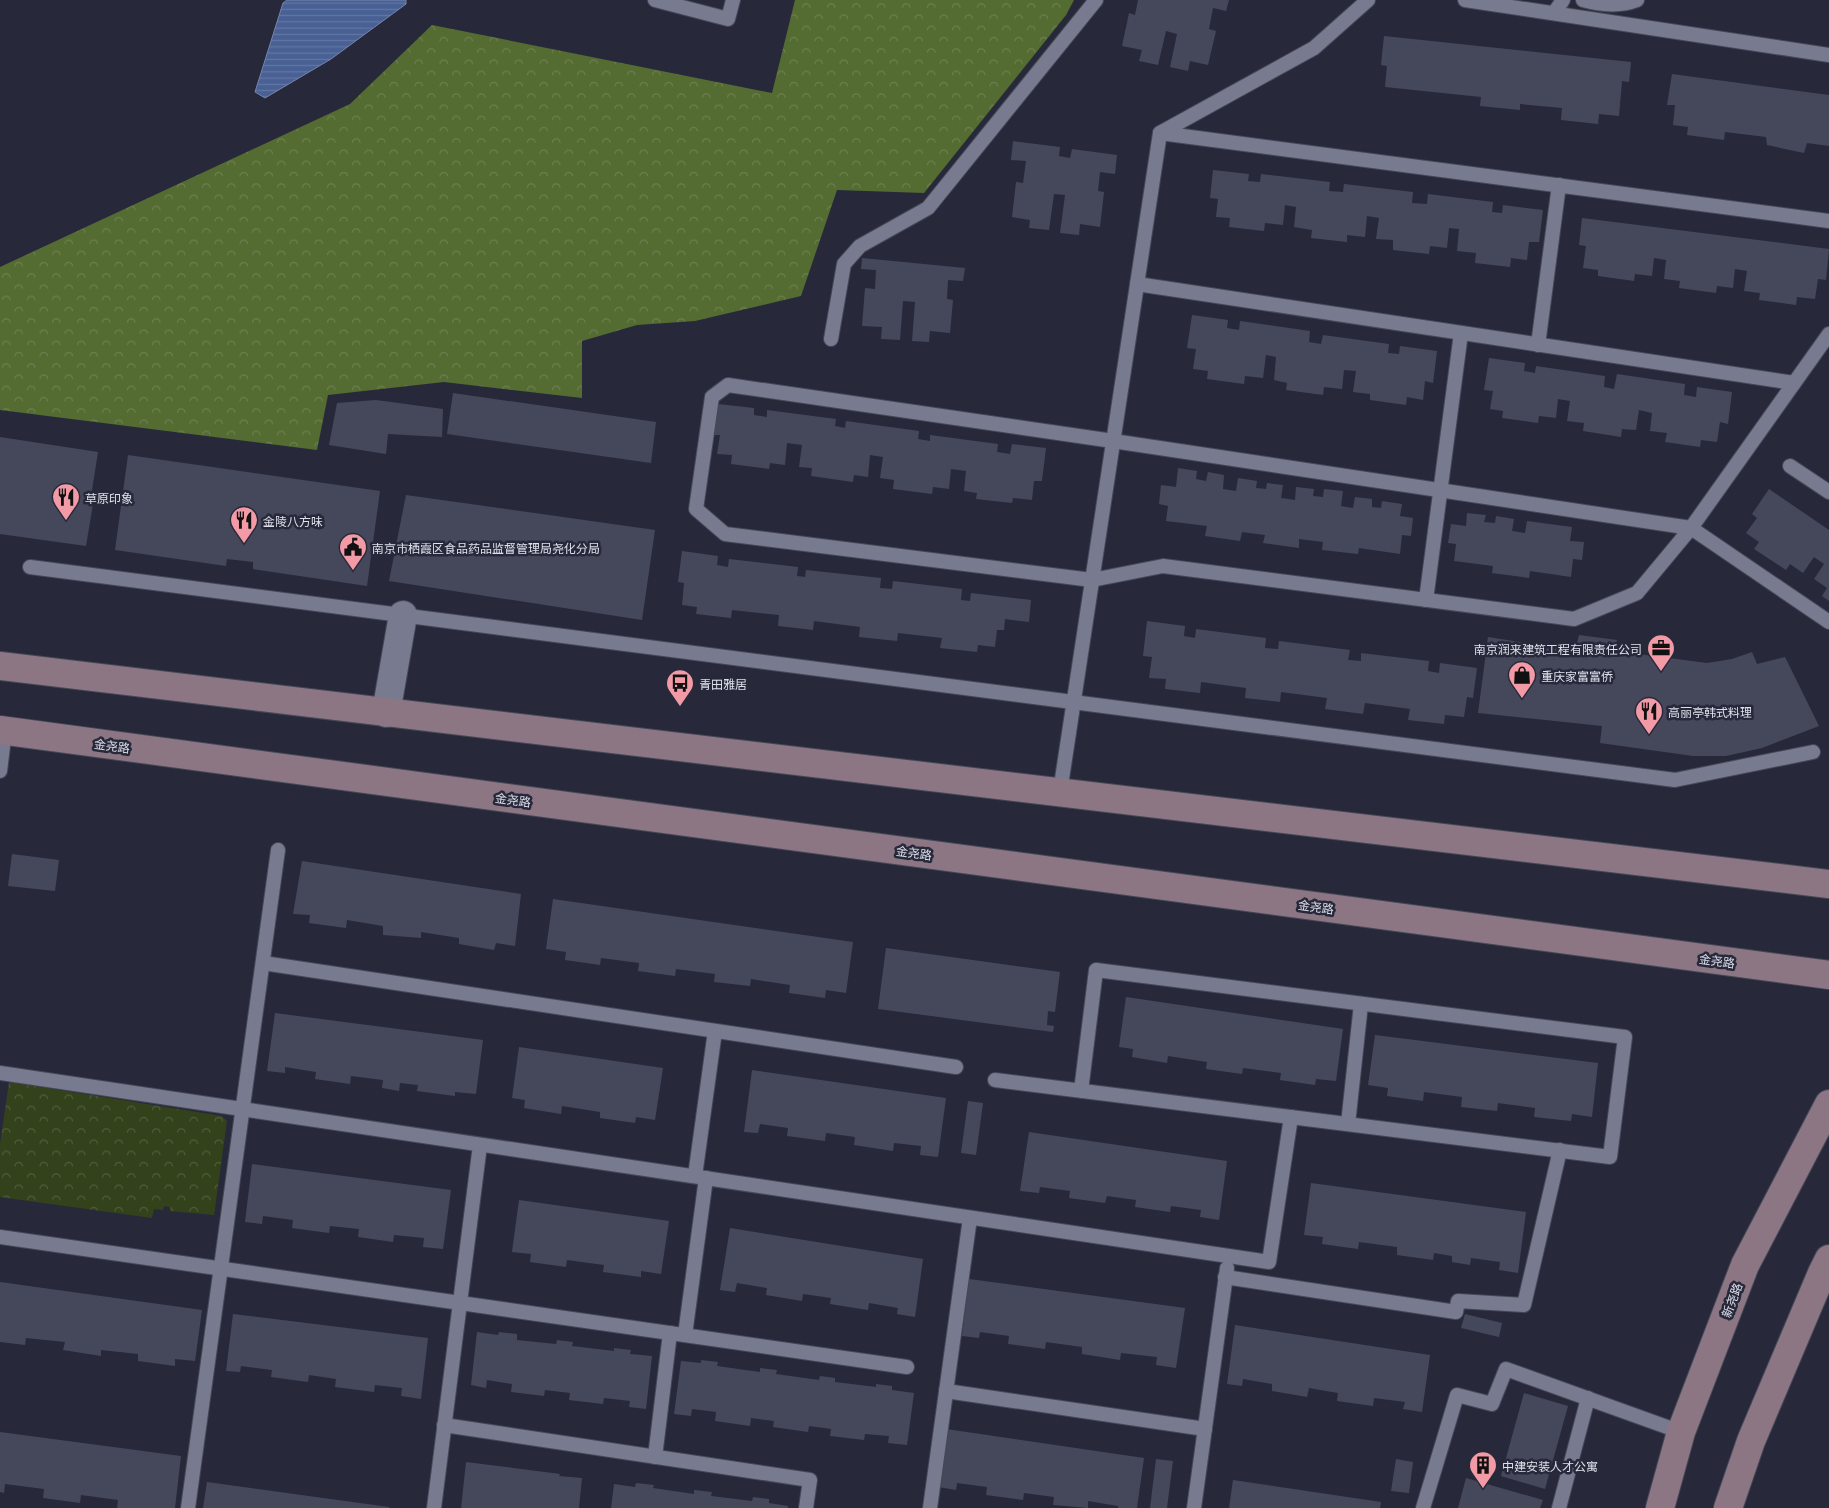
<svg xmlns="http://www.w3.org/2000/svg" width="1829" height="1508" font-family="Georgia,'Noto Sans SC',serif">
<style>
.forest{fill:url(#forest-crowns)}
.park{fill:url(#park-crowns)}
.water{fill:url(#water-rules);stroke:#7586ae}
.building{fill:#45485b}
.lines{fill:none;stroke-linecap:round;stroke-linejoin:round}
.lane-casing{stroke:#464857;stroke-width:16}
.street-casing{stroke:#464857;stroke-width:30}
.secondary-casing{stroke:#464857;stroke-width:30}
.lane{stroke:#787b90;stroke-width:14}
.street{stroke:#787b90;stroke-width:28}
.secondary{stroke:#8c7684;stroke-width:28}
.labels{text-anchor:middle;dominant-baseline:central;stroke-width:5;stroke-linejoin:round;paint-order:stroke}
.poi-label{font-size:12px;fill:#dee0ec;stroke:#27293b;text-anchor:start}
.street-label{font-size:12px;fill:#dee0ec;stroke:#27293b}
</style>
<defs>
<pattern id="forest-crowns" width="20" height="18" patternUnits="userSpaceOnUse" patternTransform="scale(1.25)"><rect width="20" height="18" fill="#546b31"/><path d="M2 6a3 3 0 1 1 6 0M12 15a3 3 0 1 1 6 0" fill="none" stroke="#6c804f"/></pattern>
<pattern id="park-crowns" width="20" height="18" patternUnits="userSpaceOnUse" patternTransform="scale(1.25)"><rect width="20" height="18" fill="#33421b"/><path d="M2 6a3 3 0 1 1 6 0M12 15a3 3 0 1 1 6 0" fill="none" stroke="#505d3c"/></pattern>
<pattern id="water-rules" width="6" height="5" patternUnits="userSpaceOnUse" patternTransform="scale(1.25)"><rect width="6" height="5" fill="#486094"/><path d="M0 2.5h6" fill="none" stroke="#6276a3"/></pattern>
</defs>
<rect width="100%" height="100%" fill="#27293b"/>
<path class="forest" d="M795 0H1074L1066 15 924 193 837 190 801 296 695 321 637 325 582 341V398L444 382 328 395 317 450 0 410V267L350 104 432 25 772 93Z"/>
<path class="park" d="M9 1082 222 1116 227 1121 214 1215 170 1211V1207L164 1206 163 1210 154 1209 152 1218 0 1197V1144Z"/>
<path class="water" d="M287 0H406V4L331 59 265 98 255 92 283 3Z"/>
<g class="building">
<path d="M1138 0H1229L1226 11 1213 8 1209 29 1216 31 1208 65 1190 61 1188 71 1170 67 1177 34 1166 31 1158 65 1139 61 1142 50 1122 46 1129 13 1135 15Z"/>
<path d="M1384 36 1631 62 1629 82 1622 81 1619 116 1599 114 1598 124 1561 120 1562 108 1520 104V110L1480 106 1481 97 1385 87 1387 66 1381 65Z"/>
<path d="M1672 74 1829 95V146L1807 143 1804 153 1767 145 1766 137 1725 132 1724 140 1687 135 1688 127 1673 125 1675 105H1667Z"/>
<path d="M1013 141 1060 147 1059 156 1070 158 1072 149 1117 155 1115 174 1100 172 1098 191 1104 192 1100 227 1080 224 1079 235 1060 233 1065 195 1054 194 1049 230 1029 228 1030 220 1012 217 1016 182 1023 183 1026 161 1011 160Z"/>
<path d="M1213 170 1249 174 1248 181 1260 182 1261 174 1330 182 1329 191 1343 192 1344 184 1413 192 1412 203 1427 204 1428 194 1493 202 1492 212 1502 213 1503 205 1543 210 1539 242H1529L1527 260 1511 258 1510 267 1475 263 1476 253 1457 251 1459 229 1449 228 1447 248 1430 246 1429 254 1393 250V240L1376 239 1379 218 1367 216 1365 237 1347 235V242L1311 238 1312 230 1294 227 1296 207 1285 205 1283 225 1265 223 1264 231 1229 227 1230 218 1216 217 1218 199 1210 198Z"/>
<path d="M1582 218 1829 249 1826 280 1818 279 1815 299 1797 297 1796 305 1759 300 1760 293 1744 291 1747 271 1735 269 1733 288 1717 286 1716 293 1679 288 1680 281 1664 279 1666 260 1654 258 1652 276 1635 274 1634 281 1598 276V270L1583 268 1586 246 1579 245Z"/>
<path d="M862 258 965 268 963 281 948 280 947 299 953 300 950 333 930 331 929 342 912 341 915 302 903 301 900 340 881 339 882 327 862 326 865 288 875 289 876 270 861 269Z"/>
<path d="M1192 315 1228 320 1227 328 1239 330 1240 321 1310 331 1309 342 1321 344 1323 335 1389 344 1388 353 1399 354 1400 346 1437 351 1433 383 1425 381 1423 400 1407 397 1406 405 1370 400V394L1353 392 1356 371 1344 370 1342 389 1324 387 1323 395 1286 390 1287 383 1274 380 1276 357 1266 355 1263 378 1245 376 1244 384 1207 379 1208 371 1193 369 1196 349 1187 348Z"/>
<path d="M1489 358 1525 363 1524 371 1535 373 1536 366 1605 376 1604 387 1614 389 1617 374 1685 384 1684 395 1696 397 1697 387 1732 392 1728 424 1720 422 1717 442 1701 440 1700 447 1665 442 1667 433 1650 431 1652 413 1639 410 1636 430 1622 429 1621 437 1583 431 1584 423 1567 421 1570 401 1558 399 1556 418 1539 416 1538 423 1502 418 1503 411 1490 409 1493 391 1484 390Z"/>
<path d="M453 393 656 422 651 463 447 434Z"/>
<path d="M376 400 443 409 442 437 388 434 386 454 329 445 337 403Z"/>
<path d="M718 404 754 408V415L767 417V410L836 419 835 426 845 428 846 421 919 431 918 439 930 441V435L998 444 997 452 1010 454 1012 444 1046 448 1042 481H1034L1032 500 1013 498 1012 503 976 499 977 493 964 491 966 471 951 469 949 489 933 487 932 494 893 489 894 480 880 478 883 457 870 455 868 477 854 475 853 482 811 476 812 468 799 467 802 445 787 443 785 465 770 463 769 469 731 464 732 455 717 454 720 435H714Z"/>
<path d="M0 437 98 452 90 503 93 504 86 546 0 534Z"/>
<path d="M128 455 380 491 367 586 253 569V562L227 559 226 566 115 550Z"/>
<path d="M1178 468 1197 471 1196 479 1206 481 1208 472 1224 475 1223 489 1236 491 1238 478 1257 481 1256 488 1266 489 1267 483 1283 485 1281 498 1295 500 1296 487 1314 489 1313 496 1323 497 1324 489 1343 491 1341 506 1353 508 1355 497 1372 499V507L1381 508 1382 501 1402 504 1400 516 1413 518 1411 536 1402 535 1400 554 1359 548 1358 554 1322 550 1323 542 1299 539V548L1263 543 1265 535 1242 532 1240 541 1205 536 1207 526 1166 521 1168 506 1159 504 1161 485 1176 487Z"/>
<path d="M1769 489 1829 530V601L1822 596 1827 588 1814 579 1824 564 1814 557 1803 573 1790 564 1786 570 1754 549 1759 542 1746 533 1757 518 1752 514Z"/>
<path d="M406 495 655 530 642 620 389 581Z"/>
<path d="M1467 513 1486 515 1484 522 1495 523 1496 516 1514 519 1512 531 1525 533 1527 521 1572 527 1570 541 1584 542 1582 560 1573 559 1571 577 1530 571 1529 578 1492 573 1493 566 1454 561 1456 544 1448 543 1451 524 1466 526Z"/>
<path d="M682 551 718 556 717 565 728 567 729 559 798 567 797 576 805 577 806 570 881 578 880 588 892 589 893 581 962 589 961 600 970 601 971 593 1031 600 1029 622 1005 619 1004 630H997L995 647 978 645 977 652 940 648 942 638 898 633 897 641 859 637 860 627 814 621 813 630 778 626 779 615 732 610 731 618 696 614 697 607 682 605 684 583 678 582Z"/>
<path d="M1147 621 1185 626 1184 636 1195 638 1196 629 1266 638 1265 648 1278 649 1279 641 1350 650 1348 660 1361 661V653L1429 661 1428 671 1439 673 1440 663 1477 668 1473 698 1467 697 1464 717 1445 715 1444 724 1408 720 1410 709 1365 703 1363 714 1325 709 1327 698 1281 692 1280 702 1245 698 1246 688 1201 682 1200 693 1165 689 1166 679 1149 678 1152 657 1143 656Z"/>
<path d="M1579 635 1617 640 1615 651 1707 663 1732 659 1752 652 1757 664 1785 657 1819 726 1762 748 1726 756H1693L1600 743 1602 726 1478 713 1488 637 1575 651Z"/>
<path d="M12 854 59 860 55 891 8 886Z"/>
<path d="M302 861 521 894 515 946 496 943 494 950 459 944V938L421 932V938L383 935V926L347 920 346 928 309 923 310 915 293 914Z"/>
<path d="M553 899 853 942 846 993 826 990 825 998 789 993 790 985 751 979 750 986 714 982 715 974 676 969 675 976 638 971 639 963 601 958 600 965 565 960 566 952 546 949Z"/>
<path d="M886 948 1060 972 1055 1012 1048 1011 1047 1025 1054 1026 1053 1032 878 1009Z"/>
<path d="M1126 997 1343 1029 1336 1081 1316 1079 1315 1085 1280 1080 1281 1073 1243 1068 1242 1074 1206 1069 1207 1062 1168 1056 1167 1063 1132 1057 1133 1049 1119 1047Z"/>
<path d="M275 1013 483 1040 476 1094 455 1092V1096L417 1091 418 1085 400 1083 399 1091 382 1088 383 1080 351 1076 350 1084 315 1079 316 1072 285 1067V1073L267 1071Z"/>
<path d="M1375 1035 1598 1063 1592 1117 1572 1114 1571 1121 1534 1117 1535 1108 1498 1103 1497 1111 1461 1107 1462 1097 1424 1092 1423 1101 1387 1096 1388 1088 1368 1085Z"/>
<path d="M519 1047 663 1068 655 1120 636 1117 635 1123 600 1118V1112L562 1106 561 1114 524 1108 525 1100 512 1098Z"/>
<path d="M752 1070 946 1098 938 1157 920 1155 921 1146 894 1143 893 1151 854 1145 855 1137 826 1133 825 1141 787 1136 788 1128 760 1124 758 1133 744 1132Z"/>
<path d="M968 1101 983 1103 976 1155 961 1153Z"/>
<path d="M1029 1132 1227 1161 1219 1220 1200 1217 1201 1210 1171 1206 1170 1212 1135 1207 1136 1200 1107 1196 1105 1203 1069 1198 1070 1191 1040 1187 1039 1193 1020 1191Z"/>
<path d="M252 1164 451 1190 443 1249 423 1247 424 1238 394 1235 393 1242 358 1237 359 1229 330 1226 329 1233 292 1228 293 1220 263 1216 262 1224 245 1222Z"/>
<path d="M1311 1183 1526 1212 1518 1273 1499 1270 1500 1262 1471 1258 1470 1265 1452 1262V1256L1434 1253 1433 1260 1397 1255V1247L1359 1242 1358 1249 1322 1244 1323 1237 1304 1235Z"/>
<path d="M519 1200 669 1221 661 1274 641 1271V1277L603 1272 604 1265 567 1260 566 1267 530 1262 531 1254 512 1252Z"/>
<path d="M730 1228 923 1259 915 1317 897 1314 898 1308 869 1303 868 1310 830 1304 831 1298 803 1294 802 1301 766 1295 767 1288 737 1283 735 1292 720 1290Z"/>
<path d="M969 1279 1185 1308 1176 1368 1156 1365 1157 1357 1121 1353 1120 1360 1082 1354V1347L1046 1342 1045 1349 1008 1344 1009 1336 980 1332 979 1338 962 1336Z"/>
<path d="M0 1282 202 1310 195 1361 175 1359V1366L138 1361V1354L101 1350V1356L63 1350 65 1342 26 1338 25 1345 0 1342Z"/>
<path d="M233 1314 428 1338 421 1399 401 1396 402 1388 375 1385 374 1392 335 1387 336 1379 309 1375 308 1382 271 1377 272 1370 241 1366 240 1372 226 1371Z"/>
<path d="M1465 1314 1502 1323 1499 1337 1461 1328Z"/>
<path d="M1235 1325 1430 1355 1422 1412 1403 1409 1405 1402 1374 1398 1373 1406 1337 1401 1338 1393 1309 1388 1307 1397 1272 1391V1384L1243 1379 1242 1386 1227 1384Z"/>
<path d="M477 1332 498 1335 499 1332 517 1334V1340L556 1344 557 1340 573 1342 572 1346 614 1351V1348L631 1350 630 1354 652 1356 646 1409 629 1407 630 1401 604 1398 603 1404 569 1400 570 1393 545 1390 544 1396 511 1392 512 1384 487 1380 486 1388 471 1385Z"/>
<path d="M701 1360 718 1362 717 1366 760 1372V1368L777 1370 776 1374 819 1380 820 1376 835 1378V1382L876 1387V1384L892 1386V1390L914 1393 907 1445 888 1443 889 1436 865 1434 864 1440 830 1436 831 1429 809 1426 808 1432 773 1427 774 1421 751 1418 750 1426 715 1421 716 1412 692 1409 691 1416 674 1414 681 1361 701 1363Z"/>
<path d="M1524 1393 1568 1406 1545 1489 1501 1476Z"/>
<path d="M946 1429 1144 1458 1137 1508H1118V1506L1088 1501V1508L1053 1505 1054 1497 1024 1493 1023 1500 986 1495 987 1487 957 1483 956 1490 938 1487Z"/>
<path d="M0 1432 181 1456 175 1508H117L118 1500 81 1495 80 1503 43 1498 44 1489 5 1484 4 1493 0 1492Z"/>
<path d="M1156 1459 1173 1461 1167 1508H1150Z"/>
<path d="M1396 1459 1413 1462 1409 1493 1391 1491Z"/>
<path d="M466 1462 560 1474 559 1476 582 1478 579 1508H461Z"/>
<path d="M1466 1478 1543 1500 1540 1508H1458Z"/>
<path d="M1233 1480 1381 1502 1380 1508H1229Z"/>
<path d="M207 1482 389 1507V1508H203Z"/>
<path d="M636 1483 654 1485 653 1488 694 1494V1490L712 1492 711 1496 752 1501 753 1497 769 1499V1503L788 1506V1508H611L614 1484 635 1487Z"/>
</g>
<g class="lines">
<g class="lane-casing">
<g id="lane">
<path d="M655 0 728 19 733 0"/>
<path d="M1465 0 1829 55"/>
<path d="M1583 0C1601 5 1619 7 1637 0"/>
<path d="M1554 13 1563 0"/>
<path d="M1160 133 1829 221"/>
<path d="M1137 284 1794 383"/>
<path d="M1829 334 1691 528 1637 593 1574 619 1163 566 1092 580 725 534 696 509 712 397 728 385 1113 441 1691 528 1829 622"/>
<path d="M831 339 844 264 860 246 928 208 1096 0"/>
<path d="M1538 345 1559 185"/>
<path d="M1790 466 1829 492"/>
<path d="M30 567 1675 780 1813 752"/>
<path d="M1426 600 1461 333"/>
<path d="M0 771 5 730"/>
<path d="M1060 792 1160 133 1314 48 1368 0"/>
<path d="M263 963 956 1067"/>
<path d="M0 1073 1269 1262 1291 1117"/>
<path d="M995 1080C1200 1106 1405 1131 1610 1157L1625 1037 1096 970 1081 1091"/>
<path d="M1348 1124 1361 1004"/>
<path d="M695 1176 715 1031"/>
<path d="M0 1237 907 1367"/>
<path d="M1225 1277 1456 1312 1458 1301 1524 1305 1560 1150"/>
<path d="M685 1335 706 1178"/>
<path d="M946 1391 1205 1429"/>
<path d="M444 1425 810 1480 806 1508"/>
<path d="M655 1457 670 1333"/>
<path d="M188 1508 278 850"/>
<path d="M434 1508 480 1145"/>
<path d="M930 1508 970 1218"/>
<path d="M1194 1508 1227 1268"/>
<path d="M1423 1508 1457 1395 1492 1404 1506 1369 1681 1432"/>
<path d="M1559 1508 1588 1398"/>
</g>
</g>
<g class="street-casing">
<path id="street" d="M386 713 403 615"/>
</g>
<g class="secondary-casing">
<g id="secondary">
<path d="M0 666 1829 884"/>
<path d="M0 730 1829 975"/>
<path d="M1660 1508 1681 1432 1745 1265 1829 1104"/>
<path d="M1728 1508 1751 1441 1822 1273 1829 1259"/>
</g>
</g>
<use href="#lane" class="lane"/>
<use href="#street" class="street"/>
<use href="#secondary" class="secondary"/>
</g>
<defs>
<g id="restaurant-pin" transform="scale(1.4375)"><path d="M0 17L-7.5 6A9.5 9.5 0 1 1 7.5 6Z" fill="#f39aa7" stroke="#27293b"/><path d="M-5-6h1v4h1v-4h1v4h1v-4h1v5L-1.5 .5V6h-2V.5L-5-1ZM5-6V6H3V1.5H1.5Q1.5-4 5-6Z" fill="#111"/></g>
<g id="civic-pin" transform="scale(1.4375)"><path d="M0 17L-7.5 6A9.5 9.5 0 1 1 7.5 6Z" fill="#f39aa7" stroke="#27293b"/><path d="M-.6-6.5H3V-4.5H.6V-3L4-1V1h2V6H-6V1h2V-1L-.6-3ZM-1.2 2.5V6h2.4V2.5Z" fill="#111"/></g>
<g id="office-pin" transform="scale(1.4375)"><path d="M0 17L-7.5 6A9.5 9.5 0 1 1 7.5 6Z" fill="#f39aa7" stroke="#27293b"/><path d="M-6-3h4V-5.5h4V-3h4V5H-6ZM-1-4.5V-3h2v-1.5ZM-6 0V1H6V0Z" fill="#111"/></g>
<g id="shop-pin" transform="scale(1.4375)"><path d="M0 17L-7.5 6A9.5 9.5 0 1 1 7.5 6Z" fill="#f39aa7" stroke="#27293b"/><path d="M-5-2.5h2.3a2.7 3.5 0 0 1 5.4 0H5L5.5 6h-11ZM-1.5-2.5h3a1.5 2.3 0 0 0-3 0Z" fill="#111"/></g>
<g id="bus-pin" transform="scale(1.4375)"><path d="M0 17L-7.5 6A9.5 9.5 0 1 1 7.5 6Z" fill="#f39aa7" stroke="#27293b"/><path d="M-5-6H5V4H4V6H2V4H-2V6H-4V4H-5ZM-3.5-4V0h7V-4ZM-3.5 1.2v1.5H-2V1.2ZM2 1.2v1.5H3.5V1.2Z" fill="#111"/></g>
<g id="building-pin" transform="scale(1.4375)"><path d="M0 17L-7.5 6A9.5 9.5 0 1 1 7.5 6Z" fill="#f39aa7" stroke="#27293b"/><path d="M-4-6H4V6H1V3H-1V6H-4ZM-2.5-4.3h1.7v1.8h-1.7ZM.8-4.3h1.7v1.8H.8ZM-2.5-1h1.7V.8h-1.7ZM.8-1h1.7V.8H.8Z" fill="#111"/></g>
</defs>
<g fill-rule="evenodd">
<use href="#restaurant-pin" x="66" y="497"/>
<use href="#restaurant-pin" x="244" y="520"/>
<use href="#civic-pin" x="353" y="547"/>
<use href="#office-pin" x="1661" y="648"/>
<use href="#shop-pin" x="1522" y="675"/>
<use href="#bus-pin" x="680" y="683"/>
<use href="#restaurant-pin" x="1649" y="711"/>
<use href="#building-pin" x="1483" y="1465"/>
</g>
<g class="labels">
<g class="poi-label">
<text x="85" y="497">草原印象</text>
<text x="263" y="520">金陵八方味</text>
<text x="372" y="547">南京市栖霞区食品药品监督管理局尧化分局</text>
<text x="1642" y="648" text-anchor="end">南京润来建筑工程有限责任公司</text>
<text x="1541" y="675">重庆家富富侨</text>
<text x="699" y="683">青田雅居</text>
<text x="1668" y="711">高丽亭韩式料理</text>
<text x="1502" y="1465">中建安装人才公寓</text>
</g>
<g class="street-label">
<text transform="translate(112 745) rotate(8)">金尧路</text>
<text transform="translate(513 799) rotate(8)">金尧路</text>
<text transform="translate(914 852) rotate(8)">金尧路</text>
<text transform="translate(1316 906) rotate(8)">金尧路</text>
<text transform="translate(1717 960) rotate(8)">金尧路</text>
<text transform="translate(1731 1300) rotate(-69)">新尧路</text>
</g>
</g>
</svg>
